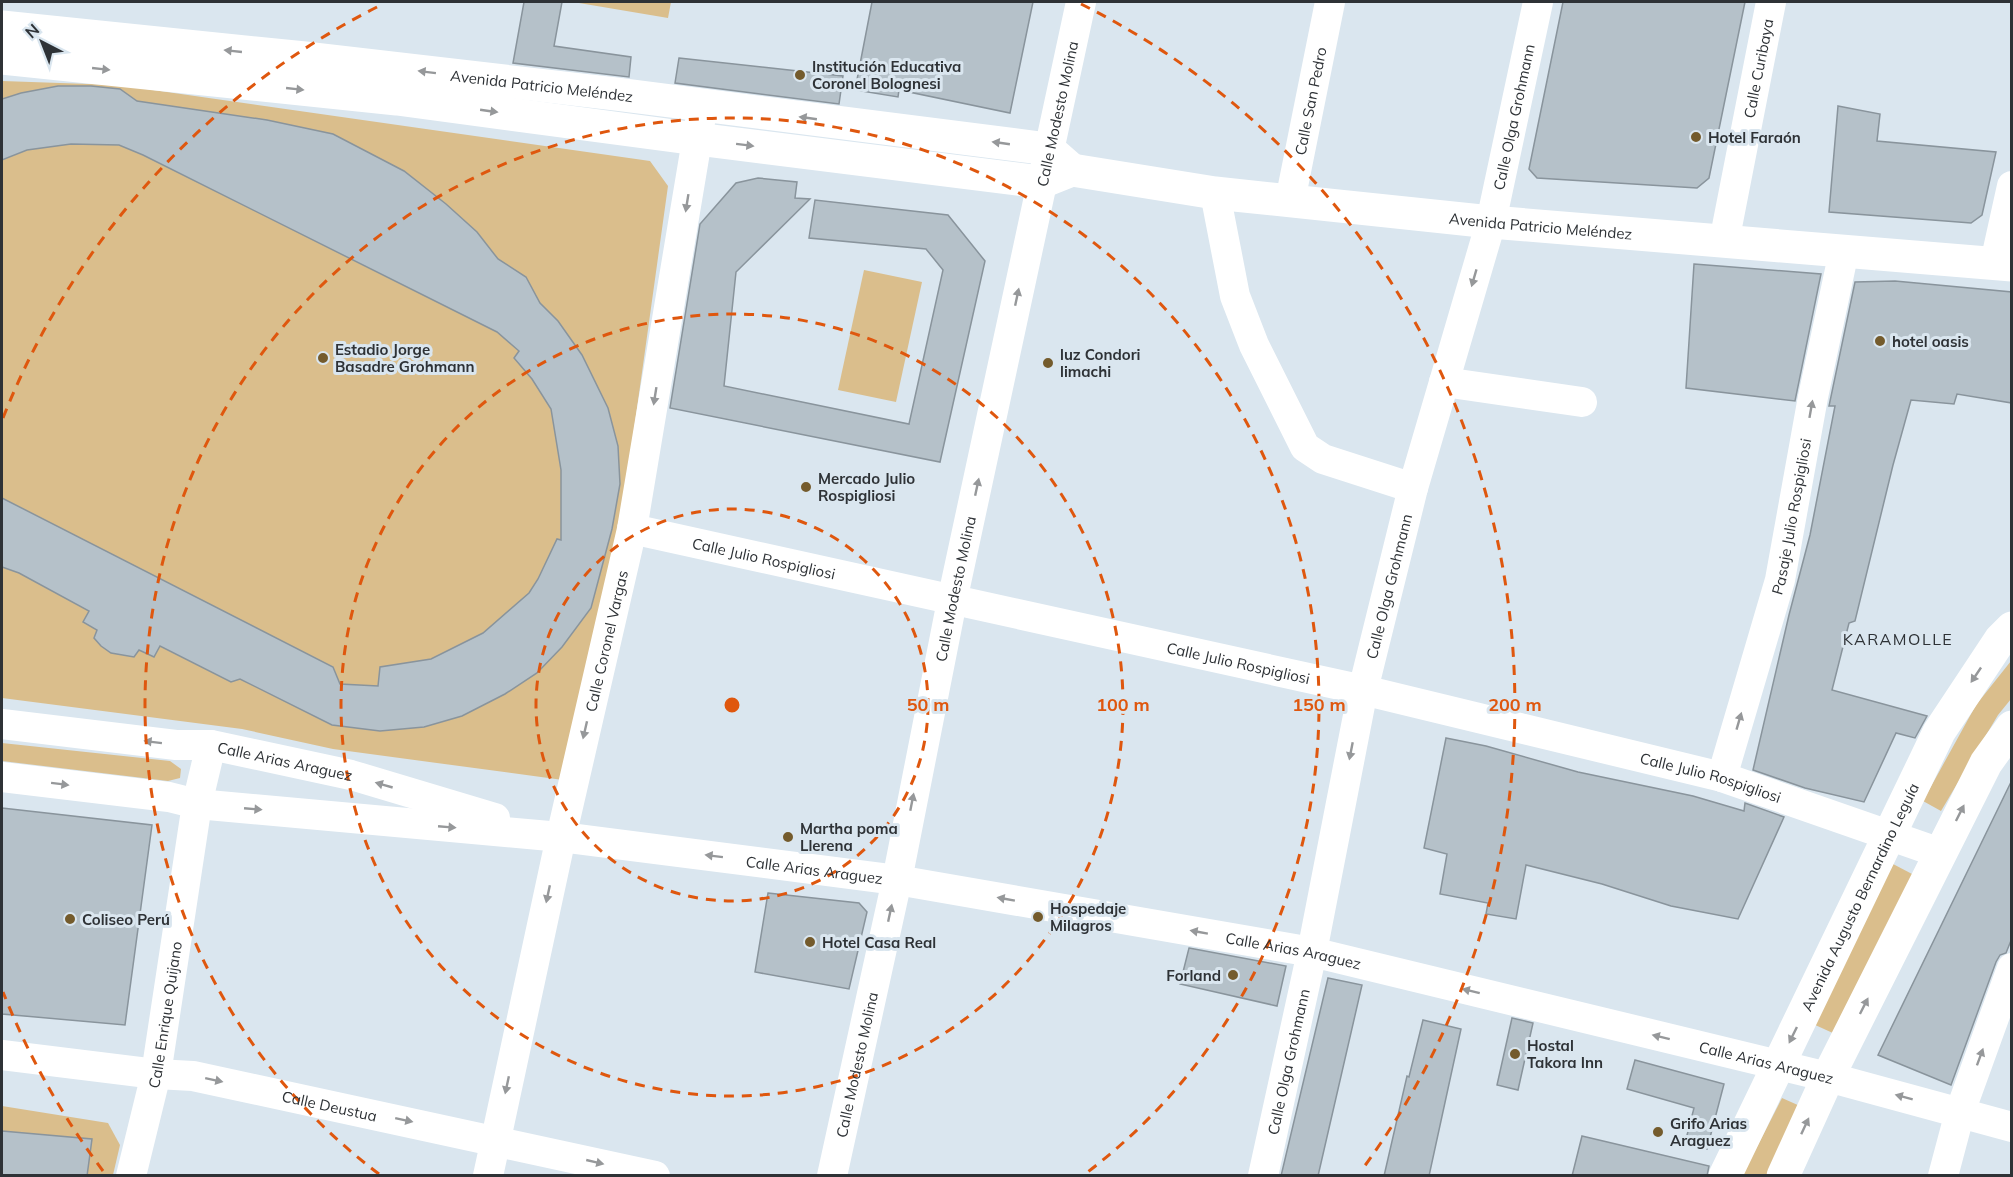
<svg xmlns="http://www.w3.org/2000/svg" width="2013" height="1177" font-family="Mulish,sans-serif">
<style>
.green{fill:#dabe8c}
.building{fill:#b5c1c9;stroke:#89949c;stroke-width:1.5}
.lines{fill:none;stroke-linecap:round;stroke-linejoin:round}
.minor{stroke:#fff;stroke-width:30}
.tertiary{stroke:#fff;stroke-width:33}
.secondary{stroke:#fff;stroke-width:33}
.oneway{fill:#96989a}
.ring{fill:none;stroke:#df570e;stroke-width:3;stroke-dasharray:10 8}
.poi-dot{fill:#745b2c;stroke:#dae6ef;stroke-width:2}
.labels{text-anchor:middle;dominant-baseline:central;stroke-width:6;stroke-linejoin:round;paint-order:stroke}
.poi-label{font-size:15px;font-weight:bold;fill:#2e3236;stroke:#dae6ef;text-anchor:start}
.street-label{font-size:15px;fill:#2e3236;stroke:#dae6ef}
.neighbourhood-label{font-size:16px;letter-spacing:1.5px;fill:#2e3236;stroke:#dae6ef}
.centre{fill:#df570e;stroke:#dae6ef;stroke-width:3}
.ring-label{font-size:18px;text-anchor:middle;font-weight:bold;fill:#df570e;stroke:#dae6ef;stroke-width:6;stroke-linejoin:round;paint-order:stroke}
</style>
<rect width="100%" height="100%" fill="#dae6ef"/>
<g class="green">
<path d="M573 2H671L668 18Z"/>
<path d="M2 81 118 85 650 161 668 186 620 530 563 780 333 749 242 729 2 698Z"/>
<path d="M864 270 922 282 896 402 838 390Z"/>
<path d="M2011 661V699L1998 715 1941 811 1923 801 1976 705Z"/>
<path d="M2 743 170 761 181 769 180 778 168 781 2 761Z"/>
<path d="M1893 864 1914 875 1835 1034 1813 1024Z"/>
<path d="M1782 1098 1800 1106 1767 1175 1742 1176Z"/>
<path d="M2 1106 108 1123 120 1145 113 1175H2Z"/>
</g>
<g class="building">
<path d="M524 2H562L554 46 631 57 629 77 513 63Z"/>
<path d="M872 2H1033L1010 113 899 90 898 97 855 90Z"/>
<path d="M1563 2H1745L1709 178 1697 188 1537 178 1529 169Z"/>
<path d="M679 58 843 76 839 104 675 83Z"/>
<path d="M58 86H91L120 89 137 101 267 120 333 134 404 171 446 204 477 232 498 259 526 277 540 303 558 321 582 355 608 408 618 446 620 484 612 529 591 608 562 647 537 673 505 694 462 716 424 727 380 731 332 725 240 679 231 682 160 646 154 657 139 650 134 657 111 653 101 646 94 638 97 630 83 622 89 611 19 573 2 567V498L333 667 340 684 378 686 380 667 431 659 483 633 529 593 538 579 557 539 561 540V470L551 409 532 379 514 358 519 351 497 332 143 155 119 145 71 144 27 150 2 160V99L21 93Z"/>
<path d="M1838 106 1880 114 1877 141 1996 152 1982 215 1971 223 1829 212Z"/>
<path d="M758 178 797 182 795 198 810 199 736 272 724 386 909 424 943 270 926 249 809 238 815 200 948 215 985 261 940 462 670 408 700 224 736 183Z"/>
<path d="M1694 264 1821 274 1795 401 1686 388Z"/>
<path d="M1895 281 2012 292V403L1957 394 1954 404 1911 400 1893 465 1855 621 1849 623 1832 690 1927 716 1915 738 1896 733 1864 802 1805 788 1753 770 1789 615 1810 535 1835 406H1829L1855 282Z"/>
<path d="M1446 738 1486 746 1578 772 1693 796 1744 811 1745 803 1784 817 1738 919 1671 906 1602 884 1526 865 1516 919 1486 914 1488 903 1440 894 1447 854 1424 848Z"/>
<path d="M2012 780V938L2006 953 2000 955 1996 962 1951 1085 1878 1055Z"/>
<path d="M2 808 152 825 125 1025 2 1014Z"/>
<path d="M768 893 859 903 867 912 849 989 755 972Z"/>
<path d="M1189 948 1286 966 1277 1006 1180 984Z"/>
<path d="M1328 978 1362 985 1318 1176H1281Z"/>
<path d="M1512 1018 1533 1023 1518 1090 1497 1085Z"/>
<path d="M1423 1020 1461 1029 1429 1176H1384L1407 1076 1409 1077Z"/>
<path d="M1635 1060 1724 1084 1707 1149 1685 1143 1694 1108 1627 1089Z"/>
<path d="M2 1131 92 1139 87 1176H2Z"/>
<path d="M1582 1136 1709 1166 1707 1176H1572Z"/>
</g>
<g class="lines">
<g class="minor">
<path d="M1215 193 1235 296 1254 345 1305 447 1323 459 1413 488"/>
<path id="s1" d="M1290 201 1330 2"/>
<path id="s2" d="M1724 242 1771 2"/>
<path d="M1995 263 2012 186"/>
<path d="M1444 382 1582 402"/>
<path id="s3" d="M632 529 1363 690 1722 777 1940 853"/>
<path id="s4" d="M2 724 176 745H211L351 775 495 818"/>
<path id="s5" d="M2 777 169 797 197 804 561 837 897 880 1312 952 1828 1077 2012 1127"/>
<path id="s6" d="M1722 777 1780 580 1813 397 1844 251"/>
<path id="s7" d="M2 1055 156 1074 193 1076 655 1176"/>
<path id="s8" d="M131 1176 156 1074 197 804 211 745"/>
<path id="s9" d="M488 1176 561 837 632 529 703 104"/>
<path id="s10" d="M832 1176 897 880 952 601 1081 2"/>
<path id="s11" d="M1263 1176 1312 952 1363 690 1413 488 1491 222 1538 2"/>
<path d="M1943 1176 1960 1112 2012 968"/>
</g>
<g class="tertiary">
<path id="s12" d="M2 27 305 58 616 94 1048 149 1072 170"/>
<path id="s13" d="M2 58 397 99 697 139 1042 182 1072 170 1215 193 1491 222 2012 265"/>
</g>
<g class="secondary">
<path id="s14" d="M1725 1176 1939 732 2000 640 2012 628"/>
<path d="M1783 1176 1828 1077 1986 763 2012 727"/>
</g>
</g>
<defs><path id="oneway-solid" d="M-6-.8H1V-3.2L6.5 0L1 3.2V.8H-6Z" transform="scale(1.5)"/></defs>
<g class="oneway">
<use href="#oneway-solid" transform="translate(233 51) rotate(-174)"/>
<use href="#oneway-solid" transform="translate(101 69) rotate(6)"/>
<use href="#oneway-solid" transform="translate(427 72) rotate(-173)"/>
<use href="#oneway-solid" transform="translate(295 89) rotate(6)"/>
<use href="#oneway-solid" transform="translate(489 111) rotate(8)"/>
<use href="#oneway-solid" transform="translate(808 118) rotate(-172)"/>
<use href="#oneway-solid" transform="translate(1001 143) rotate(-172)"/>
<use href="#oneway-solid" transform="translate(745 145) rotate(7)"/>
<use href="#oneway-solid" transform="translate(687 203) rotate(99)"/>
<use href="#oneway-solid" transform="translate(1474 278) rotate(106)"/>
<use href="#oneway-solid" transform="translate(1017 297) rotate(-78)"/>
<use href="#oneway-solid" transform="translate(655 396) rotate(99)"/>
<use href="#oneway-solid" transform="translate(1811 409) rotate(-80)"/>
<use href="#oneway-solid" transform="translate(977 487) rotate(-78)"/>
<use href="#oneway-solid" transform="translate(1976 675) rotate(124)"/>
<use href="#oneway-solid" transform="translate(1739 721) rotate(-74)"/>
<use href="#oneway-solid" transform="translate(585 730) rotate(103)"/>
<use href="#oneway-solid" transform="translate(153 742) rotate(-173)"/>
<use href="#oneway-solid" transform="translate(1351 751) rotate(101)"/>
<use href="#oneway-solid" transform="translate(60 784) rotate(7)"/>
<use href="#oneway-solid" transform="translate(384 785) rotate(-164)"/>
<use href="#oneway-solid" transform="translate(912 802) rotate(-79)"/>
<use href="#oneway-solid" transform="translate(253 809) rotate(5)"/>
<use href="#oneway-solid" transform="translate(1960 813) rotate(-63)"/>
<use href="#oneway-solid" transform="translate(447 827) rotate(5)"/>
<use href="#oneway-solid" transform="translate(714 856) rotate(-173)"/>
<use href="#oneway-solid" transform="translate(548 894) rotate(102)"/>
<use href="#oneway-solid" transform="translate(1006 899) rotate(-170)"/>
<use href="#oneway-solid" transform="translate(890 913) rotate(-78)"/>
<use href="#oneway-solid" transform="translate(1199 932) rotate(-170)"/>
<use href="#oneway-solid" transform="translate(1471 991) rotate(-166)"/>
<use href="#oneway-solid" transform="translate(1864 1006) rotate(-63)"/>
<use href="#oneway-solid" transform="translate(1793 1035) rotate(116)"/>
<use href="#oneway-solid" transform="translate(1661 1037) rotate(-166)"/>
<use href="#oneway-solid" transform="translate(1980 1057) rotate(-70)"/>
<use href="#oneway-solid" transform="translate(214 1080) rotate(12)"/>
<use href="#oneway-solid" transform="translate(507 1085) rotate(102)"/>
<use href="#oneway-solid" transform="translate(1904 1097) rotate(-165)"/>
<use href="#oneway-solid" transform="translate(404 1120) rotate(12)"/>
<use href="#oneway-solid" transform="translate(1805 1126) rotate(-65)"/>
<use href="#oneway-solid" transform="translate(595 1162) rotate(13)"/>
</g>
<g class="ring">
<circle cx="732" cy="705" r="196"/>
<circle cx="732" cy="705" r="391"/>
<path d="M379 1174A587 587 0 1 1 1085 1174"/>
<path d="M103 1171A783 783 0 0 1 3 992M3 418A783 783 0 0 1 383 4M1081 4A783 783 0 0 1 1361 1171"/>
</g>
<g class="poi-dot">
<circle cx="800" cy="75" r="6"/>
<circle cx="1696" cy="137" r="6"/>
<circle cx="1880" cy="341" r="6"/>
<circle cx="323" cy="358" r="6"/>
<circle cx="1048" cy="363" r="6"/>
<circle cx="806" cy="487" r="6"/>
<circle cx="788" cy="837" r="6"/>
<circle cx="1038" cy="917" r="6"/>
<circle cx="70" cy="919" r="6"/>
<circle cx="810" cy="942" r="6"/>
<circle cx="1233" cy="975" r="6"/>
<circle cx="1515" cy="1054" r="6"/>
<circle cx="1658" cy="1132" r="6"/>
</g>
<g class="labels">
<g class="poi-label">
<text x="812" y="66">Institución Educativa<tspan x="812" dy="17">Coronel Bolognesi</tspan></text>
<text x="1708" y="137">Hotel Faraón</text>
<text x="1892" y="341">hotel oasis</text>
<text x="335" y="349">Estadio Jorge<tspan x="335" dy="17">Basadre Grohmann</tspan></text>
<text x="1060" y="354">luz Condori<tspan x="1060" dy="17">limachi</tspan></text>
<text x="818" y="478">Mercado Julio<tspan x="818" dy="17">Rospigliosi</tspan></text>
<text x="800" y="828">Martha poma<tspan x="800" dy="17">Llerena</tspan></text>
<text x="1050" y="908">Hospedaje<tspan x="1050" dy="17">Milagros</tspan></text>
<text x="82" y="919">Coliseo Perú</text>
<text x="822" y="942">Hotel Casa Real</text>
<text x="1221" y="975" text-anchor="end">Forland</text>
<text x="1527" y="1045">Hostal<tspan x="1527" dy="17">Takora Inn</tspan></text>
<text x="1670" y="1123">Grifo Arias<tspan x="1670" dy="17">Araguez</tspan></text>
</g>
<g class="street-label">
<text stroke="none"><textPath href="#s2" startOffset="177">Calle Curibaya</textPath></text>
<text stroke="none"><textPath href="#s12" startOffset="543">Avenida Patricio Meléndez</textPath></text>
<text stroke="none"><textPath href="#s1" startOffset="102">Calle San Pedro</textPath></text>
<text stroke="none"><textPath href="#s10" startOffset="1086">Calle Modesto Molina</textPath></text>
<text stroke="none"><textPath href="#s11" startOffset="1089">Calle Olga Grohmann</textPath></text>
<text stroke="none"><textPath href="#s13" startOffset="1552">Avenida Patricio Meléndez</textPath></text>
<text stroke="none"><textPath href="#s6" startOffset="270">Pasaje Julio Rospigliosi</textPath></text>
<text stroke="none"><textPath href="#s3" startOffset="135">Calle Julio Rospigliosi</textPath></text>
<text stroke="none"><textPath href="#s11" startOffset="603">Calle Olga Grohmann</textPath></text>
<text stroke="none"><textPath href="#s10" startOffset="600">Calle Modesto Molina</textPath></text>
<text stroke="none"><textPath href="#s9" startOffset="548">Calle Coronel Vargas</textPath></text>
<text stroke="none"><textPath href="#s3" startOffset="621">Calle Julio Rospigliosi</textPath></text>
<text stroke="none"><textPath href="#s4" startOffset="286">Calle Arias Araguez</textPath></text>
<text stroke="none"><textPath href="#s3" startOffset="1107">Calle Julio Rospigliosi</textPath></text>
<text stroke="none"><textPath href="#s5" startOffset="818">Calle Arias Araguez</textPath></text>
<text stroke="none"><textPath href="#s14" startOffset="310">Avenida Augusto Bernardino Leguía</textPath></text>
<text stroke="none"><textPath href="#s5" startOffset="1304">Calle Arias Araguez</textPath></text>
<text stroke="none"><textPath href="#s8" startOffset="165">Calle Enrique Quijano</textPath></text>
<text stroke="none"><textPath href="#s11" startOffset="117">Calle Olga Grohmann</textPath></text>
<text stroke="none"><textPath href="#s5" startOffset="1790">Calle Arias Araguez</textPath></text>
<text stroke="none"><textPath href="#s10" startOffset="114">Calle Modesto Molina</textPath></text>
<text stroke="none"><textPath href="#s7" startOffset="332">Calle Deustua</textPath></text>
</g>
<g class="neighbourhood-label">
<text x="1898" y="639">KARAMOLLE</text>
</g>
</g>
<circle cx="732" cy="705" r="9" class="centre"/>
<g class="ring-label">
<text x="928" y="711">50 m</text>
<text x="1123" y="711">100 m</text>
<text x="1319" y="711">150 m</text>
<text x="1515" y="711">200 m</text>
</g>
<rect width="2013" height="1177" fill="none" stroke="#2e3236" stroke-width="6"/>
<g transform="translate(42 42) rotate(318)" stroke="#dae6ef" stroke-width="4.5" paint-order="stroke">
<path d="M0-4.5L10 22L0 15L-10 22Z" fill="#2e3236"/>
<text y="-9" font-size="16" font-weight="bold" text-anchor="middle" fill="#2e3236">N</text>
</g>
</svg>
